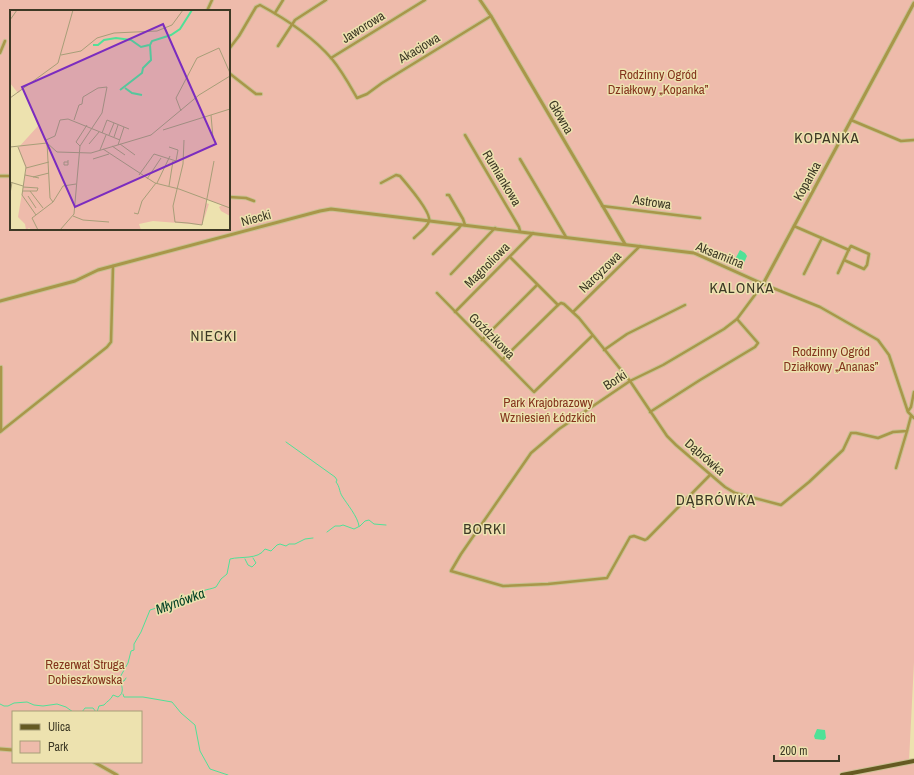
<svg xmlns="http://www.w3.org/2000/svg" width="914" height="775" font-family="'Archivo Narrow',sans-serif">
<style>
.green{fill:#eebbab;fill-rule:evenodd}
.water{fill:#50e197}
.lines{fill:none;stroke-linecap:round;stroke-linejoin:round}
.stream{stroke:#50e197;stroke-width:1}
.minor-casing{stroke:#cac093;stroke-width:4.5}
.tertiary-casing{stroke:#cac093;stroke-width:5}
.primary-casing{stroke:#cac093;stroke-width:6}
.minor{stroke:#a89749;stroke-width:2.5}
.tertiary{stroke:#a89749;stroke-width:3}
.primary{stroke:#655a22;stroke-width:4}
.labels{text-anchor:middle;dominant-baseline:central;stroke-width:3;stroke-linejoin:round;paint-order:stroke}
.street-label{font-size:13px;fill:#3d3925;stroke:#ede2af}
.park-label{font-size:13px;fill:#84341d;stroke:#ede2af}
.water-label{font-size:14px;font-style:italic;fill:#054327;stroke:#ede2af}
.quarter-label{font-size:15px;letter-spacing:1px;fill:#3d3925;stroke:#ede2af}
.inset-river{fill:none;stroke:#50e197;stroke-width:2}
.inset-road{fill:none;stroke:#a79e78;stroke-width:1}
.view{fill:#7b2cbf;fill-opacity:0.15;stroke:#7b2cbf;stroke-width:2}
.inset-edge{fill:none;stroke:#3d3925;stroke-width:2}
</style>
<rect width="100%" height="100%" fill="#ede2af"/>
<path class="green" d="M0 0H914V662L909 761 914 760V775H0ZM11 11H229V229H11ZM13 712H141V762H13Z"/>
<g class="water">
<path d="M740 250 745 253 747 256 743 265 739 268 735 266 733 263Z"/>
<path d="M817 729 825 730 826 738 824 740 815 739 814 736Z"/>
</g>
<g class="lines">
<g class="stream">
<path d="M286 442 335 477 337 480 336 482C340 487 339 491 342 496 347 504 358 517 359 526"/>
<path d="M327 532 335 526H340L343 525 354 529 360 526 365 521 369 520 374 524 386 525"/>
<path d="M245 559 248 565 252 567 256 563 253 558"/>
<path d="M120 681H124L126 678"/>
<path d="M123 694 124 697H143L172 702 181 713 195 725 200 751 210 769 228 775"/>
<path d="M0 704 4 706H8L14 703 27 702 34 705 43 706 57 704 66 707 73 712"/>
<path d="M82 712 85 708H93L96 712"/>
<path d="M97 712 99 706 104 705C107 701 111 700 113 695L118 697C125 693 122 685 119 679L128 663 131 651 134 650V644L141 632 150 610 172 603 178 599C188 602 195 595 203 591 207 589 212 589 216 587L221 579 227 574 230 559C241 556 258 560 265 549L271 551 277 545 280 544 286 546 289 544H295L305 539 313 538"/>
</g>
<g class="minor-casing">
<g id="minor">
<path d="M207 11 212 0"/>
<path d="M275 13 283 0"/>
<path d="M278 46 295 20 326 0"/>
<path d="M229 49 239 36 256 7 260 5C286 19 313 37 332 59 342 71 349 84 357 98L367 94 382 83 491 16"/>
<path d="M0 53 5 41"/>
<path d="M331 58 425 0"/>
<path d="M229 73 256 94H261"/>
<path d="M851 120 901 141 914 140"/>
<path d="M465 135 519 227 520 231"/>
<path d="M520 159 566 237"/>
<path d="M0 176H11"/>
<path d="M381 183 396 175 400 176C406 183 432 213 429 221 428 227 419 233 414 238"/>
<path d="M447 195H449L463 219 465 225"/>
<path d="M229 197 246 198 254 201"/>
<path d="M602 206 700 218"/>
<path d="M794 226 849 250"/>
<path d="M433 254 459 228 461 225"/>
<path d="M510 257 558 305"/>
<path d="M838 273 849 249 851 246 869 254 867 265 864 269 844 260"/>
<path d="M451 274 495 228"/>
<path d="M804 274 822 238"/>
<path d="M437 293 534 392 592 336"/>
<path d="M455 312 533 233"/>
<path d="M573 312 640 246"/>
<path d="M482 340 537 285"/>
<path d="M604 350 627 334 685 305"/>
<path d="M502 360 558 305 561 303 564 304 579 318 630 381 667 436 676 445 725 487 735 493 781 505 809 482 843 450 851 433H856L878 438 893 432 907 431 911 416"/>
<path d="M908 411 911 407 914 392"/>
<path d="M650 412 700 380 755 347 758 343 737 319"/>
<path d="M1 431V367"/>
<path d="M0 432 107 347 111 342 113 266"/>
<path d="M896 468 907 431"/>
<path d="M710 475 647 539 645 540 634 536 630 537 607 578 548 584 503 586 451 571 461 554 531 453 544 442 559 429 630 381 663 365 724 329 737 319 763 284 820 307 878 340 889 355 908 412 914 418"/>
</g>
</g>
<g class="tertiary-casing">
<g id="tertiary">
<path d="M480 0 491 16 625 244"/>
<path d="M0 301 75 281 98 270 320 211 331 209 694 253 763 284 914 3"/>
<path d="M0 749 13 750"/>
<path d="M94 762 117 775"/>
</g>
</g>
<g class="primary-casing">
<path id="primary" d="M842 775 914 761"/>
</g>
<use href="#minor" class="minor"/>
<use href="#tertiary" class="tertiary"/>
<use href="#primary" class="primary"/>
</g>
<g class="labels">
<g class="street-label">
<text transform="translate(363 27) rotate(-32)">Jaworowa</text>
<text transform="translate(419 48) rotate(-31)">Akacjowa</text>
<text transform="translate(561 117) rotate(60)">Główna</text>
<text transform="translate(502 178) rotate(59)">Rumiankowa</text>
<text transform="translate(807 181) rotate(-61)">Kopanka</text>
<text transform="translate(652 202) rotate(8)">Astrowa</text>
<text transform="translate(256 218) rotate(-15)">Niecki</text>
<text transform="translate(720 255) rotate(22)">Aksamitna</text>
<text transform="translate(487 265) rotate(-45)">Magnoliowa</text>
<text transform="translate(600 272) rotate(-44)">Narcyzowa</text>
<text transform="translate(492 336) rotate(45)">Goździkowa</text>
<text transform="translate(615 380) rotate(-33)">Borki</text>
<text transform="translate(705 457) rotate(41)">Dąbrówka</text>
</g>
<g class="park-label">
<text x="658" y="74">Rodzinny Ogród<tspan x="658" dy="15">Działkowy „Kopanka”</tspan></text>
<text x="831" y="351">Rodzinny Ogród<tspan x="831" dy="15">Działkowy „Ananas”</tspan></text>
<text x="548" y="402">Park Krajobrazowy<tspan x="548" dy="15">Wzniesień Łódzkich</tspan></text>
<text x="85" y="664">Rezerwat Struga<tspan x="85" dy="15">Dobieszkowska</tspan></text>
</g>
<g class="water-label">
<text transform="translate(180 601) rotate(-20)">Młynówka</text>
</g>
<g class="quarter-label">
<text x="827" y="137">KOPANKA</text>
<text x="742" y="287">KALONKA</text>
<text x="214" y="335">NIECKI</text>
<text x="716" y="499">DĄBRÓWKA</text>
<text x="485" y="528">BORKI</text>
</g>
</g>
<g transform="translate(10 10)">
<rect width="220" height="220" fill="#ede2af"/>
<path d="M0 0H220V206L211 201 209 197 212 195 196 189V193L199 194 192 215 143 211 129 214 131 220H22L19 218 16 220 15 214 8 207 16 159 8 138 28 116 13 79 8 83 0 73Z" fill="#eebbab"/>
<path class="inset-river" d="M83 35H88L94 30 106 28 121 30 131 37 139 35M115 78 122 83 132 85M110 80 132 63 133 58 141 50 140 35 142 31 161 25 170 19 182 0"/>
<path class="inset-road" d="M0 10 7 0M51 45 71 41 87 28 104 23 147 21 162 15 173 0M0 88 48 53 63 0M171 101 166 88 187 48 209 38 220 63M201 105 203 128M153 120 220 99M92 123 97 110 119 119M99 125 104 113M104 127 108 115M174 130 173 154 163 196 165 212 178 213M37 133 47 142 81 143 141 125 189 85 220 66M37 133 36 130 45 126 50 110 58 109 110 130M79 134 89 122M110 134 125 145M108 135 114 117M70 136 66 132 77 115M102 136 115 145M0 137 37 133M8 137 16 157 12 185 26 205M93 139 145 173 169 179 220 198M90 140 96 125M83 149 99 144M58 152H54V155H58V150M16 158 39 152M15 165 29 168M129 165 144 144 166 151 168 140 159 137M23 167 39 163M137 169 151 148M0 172 13 176M147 173 160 146M159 176 163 151M13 181H27L28 178 13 177M20 181 33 198M0 184 2 172M18 186 26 198M43 192 53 176 66 174M124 203 128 204 132 191 146 173M63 206 73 210 99 212M178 213 192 215 204 151M28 220 22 208 43 192 40 188 37 133M50 220 64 204 70 136 92 103 97 77 88 78 73 87 72 94 69 95 64 110"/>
<path class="view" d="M153 14 206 134 65 197 12 77Z"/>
<rect width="220" height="220" class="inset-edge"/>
</g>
<rect x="12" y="711" width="130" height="52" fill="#ede2af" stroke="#a79e78"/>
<rect x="20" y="724" width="20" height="6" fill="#655a22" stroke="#a79e78"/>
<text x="48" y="731" font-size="12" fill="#3d3925">Ulica</text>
<rect x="20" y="741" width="20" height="12" fill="#eebbab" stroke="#a79e78"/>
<text x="48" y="751" font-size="12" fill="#3d3925">Park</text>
<path d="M774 755v6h65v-6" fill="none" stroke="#3d3925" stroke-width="2"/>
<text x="780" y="755" font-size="12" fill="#3d3925" stroke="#ede2af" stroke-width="3" paint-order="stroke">200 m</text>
</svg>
